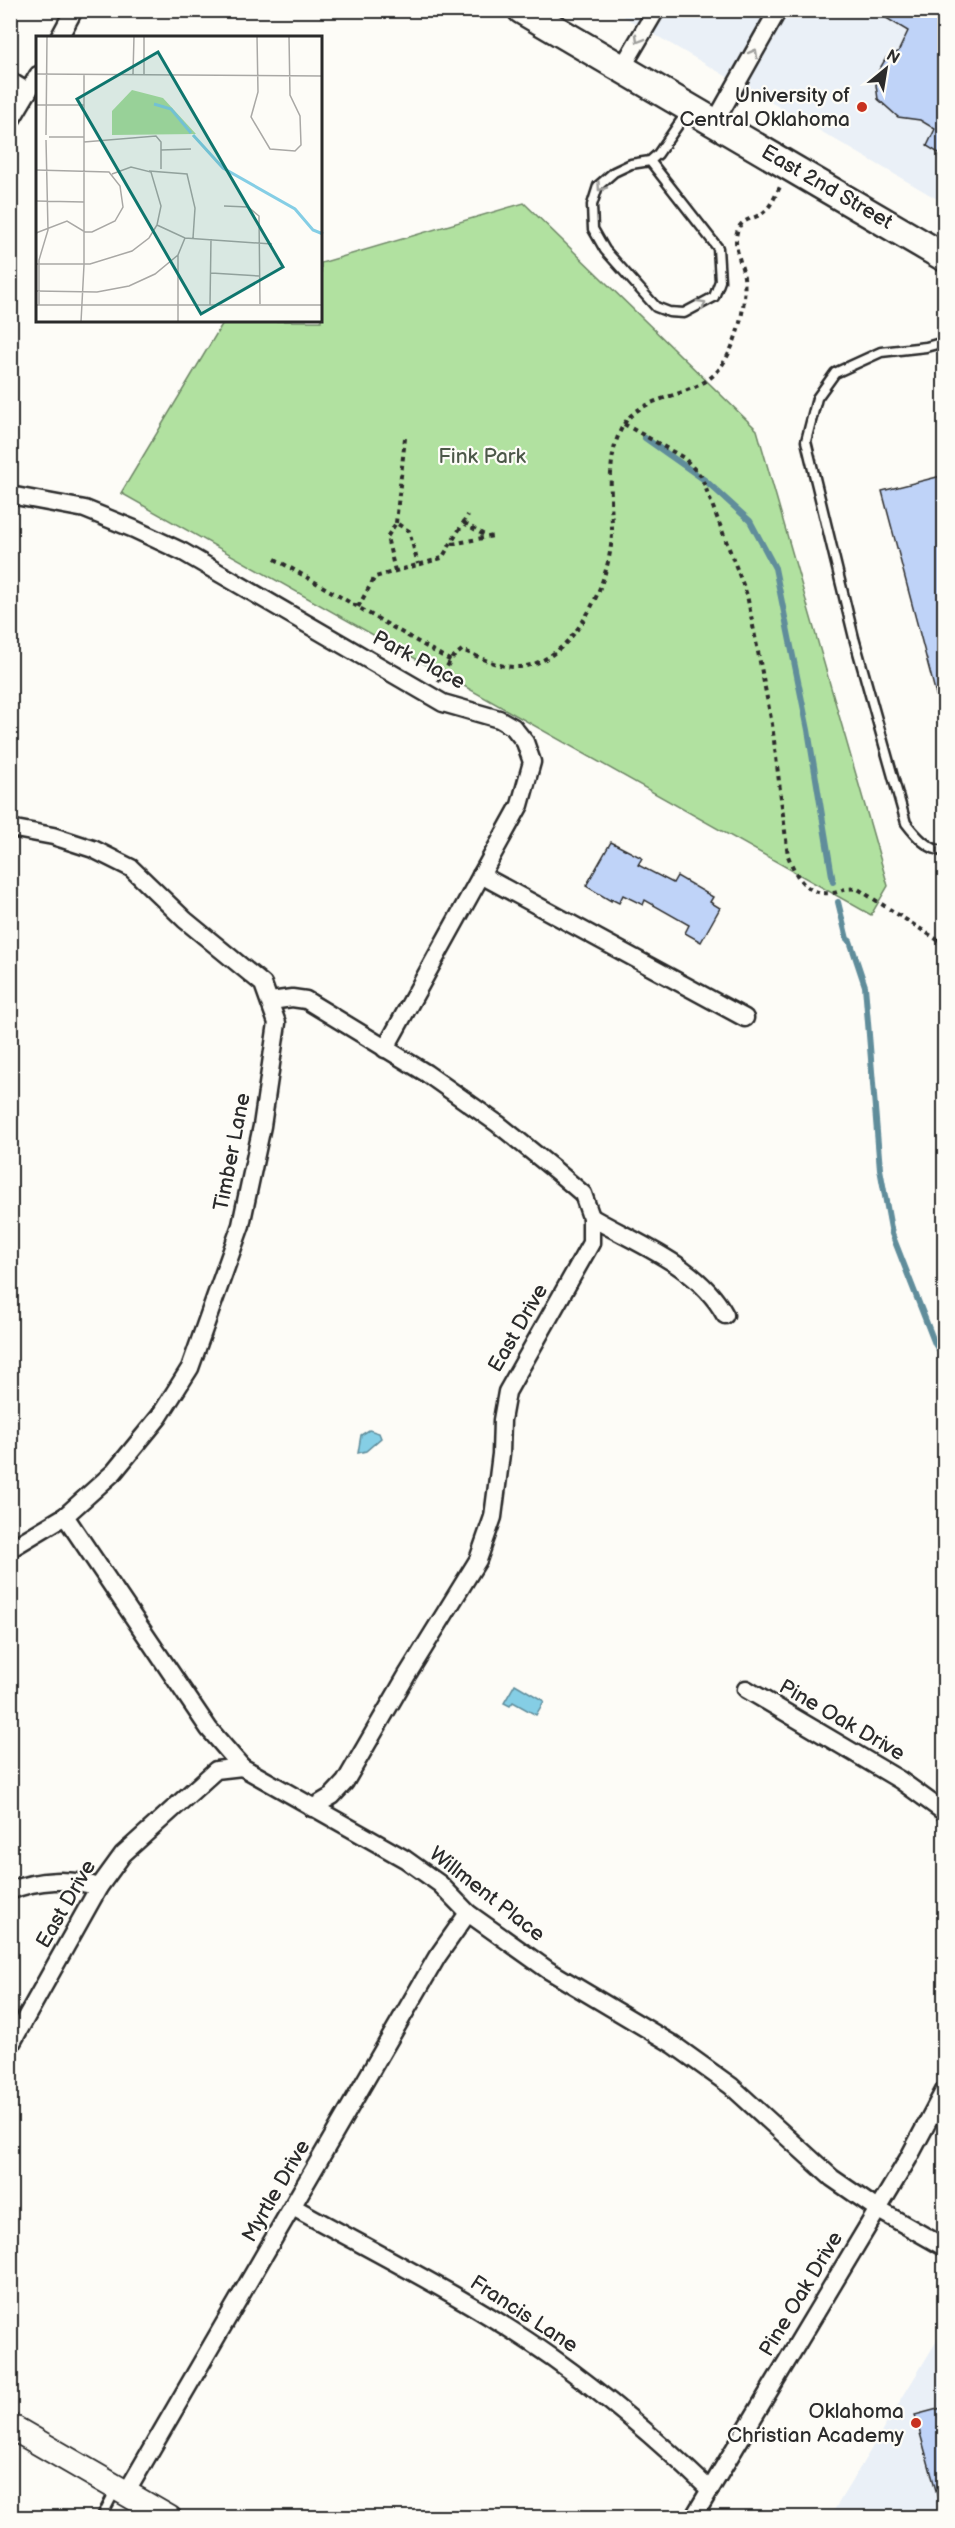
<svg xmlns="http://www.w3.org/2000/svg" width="955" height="2528" font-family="'Balsamiq Sans',sans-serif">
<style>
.built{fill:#eaf0f7}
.green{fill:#b1e1a0;stroke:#6e8666;stroke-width:1.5}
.water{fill:#85cee5;stroke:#618d9b;stroke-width:1.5}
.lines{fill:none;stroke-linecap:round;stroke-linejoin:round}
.stream{stroke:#618d9b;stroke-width:6}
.building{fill:#bfd3f8;stroke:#2b2b2b;stroke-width:1.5}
.lane-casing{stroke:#2b2b2b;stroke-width:13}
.street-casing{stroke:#2b2b2b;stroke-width:21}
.secondary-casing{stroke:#2b2b2b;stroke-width:28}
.primary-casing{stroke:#2b2b2b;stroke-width:32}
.path{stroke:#2b2b2b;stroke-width:4;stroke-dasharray:4.5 4.5;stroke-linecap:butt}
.lane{stroke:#fdfcf7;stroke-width:8}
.street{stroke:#fdfcf7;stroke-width:16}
.secondary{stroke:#fdfcf7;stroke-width:24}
.primary{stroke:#fdfcf7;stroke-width:27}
.oneway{stroke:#9e9e9b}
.poi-dot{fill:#c8321e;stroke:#fdfcf7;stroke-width:2}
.labels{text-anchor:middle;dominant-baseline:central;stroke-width:4.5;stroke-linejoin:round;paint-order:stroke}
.poi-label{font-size:21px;fill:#2b2b2b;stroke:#fdfcf7;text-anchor:end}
.street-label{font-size:21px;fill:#2b2b2b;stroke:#fdfcf7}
.park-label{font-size:21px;fill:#4c5848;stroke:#fdfcf7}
.inset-river{fill:none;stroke:#85cee5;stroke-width:3}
.inset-road{fill:none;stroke:#a9a8a5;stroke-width:1.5}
.view{fill:#0f766e;fill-opacity:0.15;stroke:#0f766e;stroke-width:3}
.inset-edge{fill:none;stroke:#2b2b2b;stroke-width:3}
</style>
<rect width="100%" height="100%" fill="#fdfcf7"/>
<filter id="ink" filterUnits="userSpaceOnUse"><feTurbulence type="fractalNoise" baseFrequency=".0167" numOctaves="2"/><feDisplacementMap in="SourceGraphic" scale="12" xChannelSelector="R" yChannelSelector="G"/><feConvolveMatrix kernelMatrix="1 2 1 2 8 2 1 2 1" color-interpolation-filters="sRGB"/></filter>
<g filter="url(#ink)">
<g class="built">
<path d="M614 11H944V203Z"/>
<path d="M944 2329V2517H830Z"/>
</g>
<path class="green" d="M524 203 757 430 888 886 871 915 121 493 224 321H321V263Z"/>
<g class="water">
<path d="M369 1430 379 1433 381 1438 366 1451 358 1453 361 1435Z"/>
<path d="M515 1684 544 1701 536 1715 513 1702 510 1706 504 1703Z"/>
</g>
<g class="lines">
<g class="stream">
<path d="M645 438 706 481 750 521 775 568 808 730 833 882"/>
<path d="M838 902 847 939 850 941 865 986 880 1169 892 1234 935 1344 944 1358"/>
</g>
</g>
<g class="building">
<path d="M873 10H945V157L927 146 935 129 920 120 898 117 878 99 876 85 879 70 886 58 898 52 908 31Z"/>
<path d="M945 475V705L939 706 882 491Z"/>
<path d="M611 842 642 858 638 865 673 883 677 876 713 897 710 902 720 908 701 942 685 933 689 925 645 900 643 905 623 895 619 903 611 899V901L586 886Z"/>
<path d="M945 2407V2505H940L915 2415Z"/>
</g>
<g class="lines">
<g class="lane-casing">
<g id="lane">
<path d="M650 161 718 248 720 281 714 297 684 313 669 312 656 307 605 250 593 229 592 205 598 186 614 172 631 164 650 161 658 154 687 112"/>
<path d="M944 342 926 347 881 352 835 373 817 398 806 441 854 638 906 823C916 836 928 850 944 851"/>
<path d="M101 2518 116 2489"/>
</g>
</g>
<g class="street-casing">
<g id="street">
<path d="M59 38 74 10"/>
<path d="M622 68 656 10"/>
<path d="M10 81 28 92"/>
<path d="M10 122 38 75"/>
<path d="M715 122 778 10"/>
<path d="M10 495 85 509 134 529 183 552 443 703 499 719 513 727 525 742 532 762 520 805 385 1049"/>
<path d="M10 828 53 836 93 849 131 868 185 920 263 984 277 1023 262 1126 241 1225 190 1368 159 1417 114 1472 65 1516 10 1549"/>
<path d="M481 875 745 1018"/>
<path d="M271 1001 292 998 306 1000 426 1073 498 1124 555 1170 583 1194 591 1217V1243L507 1392 502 1420 501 1454 493 1517 478 1560 407 1675 345 1782 332 1796 312 1808"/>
<path d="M591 1217C637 1244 699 1266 725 1315"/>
<path d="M65 1516 209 1729 242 1767 405 1859 440 1884 468 1913 548 1970 674 2045 731 2086 832 2178 877 2209 944 2247"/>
<path d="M746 1689 900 1780 944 1812"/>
<path d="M10 1891C38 1879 71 1878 99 1887"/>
<path d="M10 2046 99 1887 123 1854 216 1770 242 1767"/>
<path d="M293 2207C380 2255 471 2300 553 2358 609 2398 660 2442 710 2490"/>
<path d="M126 2493 437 1957 468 1913"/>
<path d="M693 2518 908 2159 944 2091"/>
</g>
</g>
<g class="secondary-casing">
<path id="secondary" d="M10 2426 169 2518"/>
</g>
<g class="primary-casing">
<path id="primary" d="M522 10 944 257"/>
</g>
<g class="path">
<path d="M624 424 684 458 701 476 747 595 772 724 788 856C796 876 805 895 831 893 841 893 841 887 858 889L944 944"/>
<path d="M396 523 405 438"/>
<path d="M464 523 486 536"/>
<path d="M452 544 493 536"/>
<path d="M275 559 451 661"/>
<path d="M395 571 387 537 396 523 409 531 418 564"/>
<path d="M358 607 375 577 442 558 468 515"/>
<path d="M438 682 452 658 462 650C480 657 498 668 518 667 574 664 612 580 612 531 612 497 605 455 624 424 643 393 697 399 720 368 737 345 747 305 744 277 742 263 733 247 737 232 741 217 755 220 764 212 772 205 776 194 781 185"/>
</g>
<use href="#lane" class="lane"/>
<use href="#street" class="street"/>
<use href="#secondary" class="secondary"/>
<use href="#primary" class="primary"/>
</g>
<defs><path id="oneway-chevron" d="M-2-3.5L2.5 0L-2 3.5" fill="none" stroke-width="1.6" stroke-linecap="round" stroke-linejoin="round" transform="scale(1.5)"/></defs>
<g class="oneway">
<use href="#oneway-chevron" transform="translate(639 39) rotate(120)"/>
<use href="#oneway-chevron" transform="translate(754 53) rotate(-61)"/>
<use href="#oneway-chevron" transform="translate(601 187) rotate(125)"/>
<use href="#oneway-chevron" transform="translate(702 304) rotate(-31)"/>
</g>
</g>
<g class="poi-dot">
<circle cx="862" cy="107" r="6"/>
<circle cx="916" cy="2423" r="6"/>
</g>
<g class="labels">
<g class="poi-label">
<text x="850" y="95">University of<tspan x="850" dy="24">Central Oklahoma</tspan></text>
<text x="904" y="2411">Oklahoma<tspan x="904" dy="24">Christian Academy</tspan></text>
</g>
<g class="street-label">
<text transform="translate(827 187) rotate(30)">East 2nd Street</text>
<text transform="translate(419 660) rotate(28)">Park Place</text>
<text transform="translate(232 1152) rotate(-79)">Timber Lane</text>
<text transform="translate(518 1328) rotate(-60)">East Drive</text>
<text transform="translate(842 1720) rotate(30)">Pine Oak Drive</text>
<text transform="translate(487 1894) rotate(38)">Willment Place</text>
<text transform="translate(66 1904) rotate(-60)">East Drive</text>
<text transform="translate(276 2191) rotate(-60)">Myrtle Drive</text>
<text transform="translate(801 2294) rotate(-59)">Pine Oak Drive</text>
<text transform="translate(524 2314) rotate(33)">Francis Lane</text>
</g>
<g class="park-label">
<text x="482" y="456">Fink Park</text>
</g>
</g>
<g transform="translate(36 36)">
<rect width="286" height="286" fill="#fdfcf7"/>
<path d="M96 54 127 62 160 98 76 99V75Z" fill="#b1e1a0"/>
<path class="inset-river" d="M118 68 135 73 155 97M157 99 187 132 259 173 277 194 287 198"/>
<path class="inset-road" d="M108 0V38M221 0 222 56 215 81 234 113 259 115 265 109 264 80 254 59 253 0M0 38 287 40M97 38 98 0M0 69H48M10 99 11 0M13 101H48M48 106 120 100 125 106V133M125 114 155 113M0 134 73 136 84 150 87 171 79 185 56 196H49L31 185 0 197M113 135 151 138 159 172 157 202M0 165 48 166M188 170 212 171 223 180 224 268M121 189 149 202 236 208M0 228H54L96 215 113 202 121 189 125 170 115 136 95 131 76 138M175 237 223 240M0 255 61 256 93 250 119 238 142 219M0 269H287M3 269V224L12 194 10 104M174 269 175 203M45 286 48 229V38M142 286V219L149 202"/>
<path class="view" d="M122 16 247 231 165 278 41 63Z"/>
<rect width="286" height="286" class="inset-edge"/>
</g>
<rect width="955" height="2528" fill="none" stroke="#fdfcf7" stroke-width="36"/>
<rect x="18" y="18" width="919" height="2492" fill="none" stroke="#2b2b2b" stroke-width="2" filter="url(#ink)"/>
<g transform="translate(886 69) rotate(30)" stroke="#fdfcf7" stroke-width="4.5" paint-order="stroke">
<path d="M0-4.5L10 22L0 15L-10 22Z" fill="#2b2b2b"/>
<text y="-9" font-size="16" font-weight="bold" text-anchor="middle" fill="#2b2b2b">N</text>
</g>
</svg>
